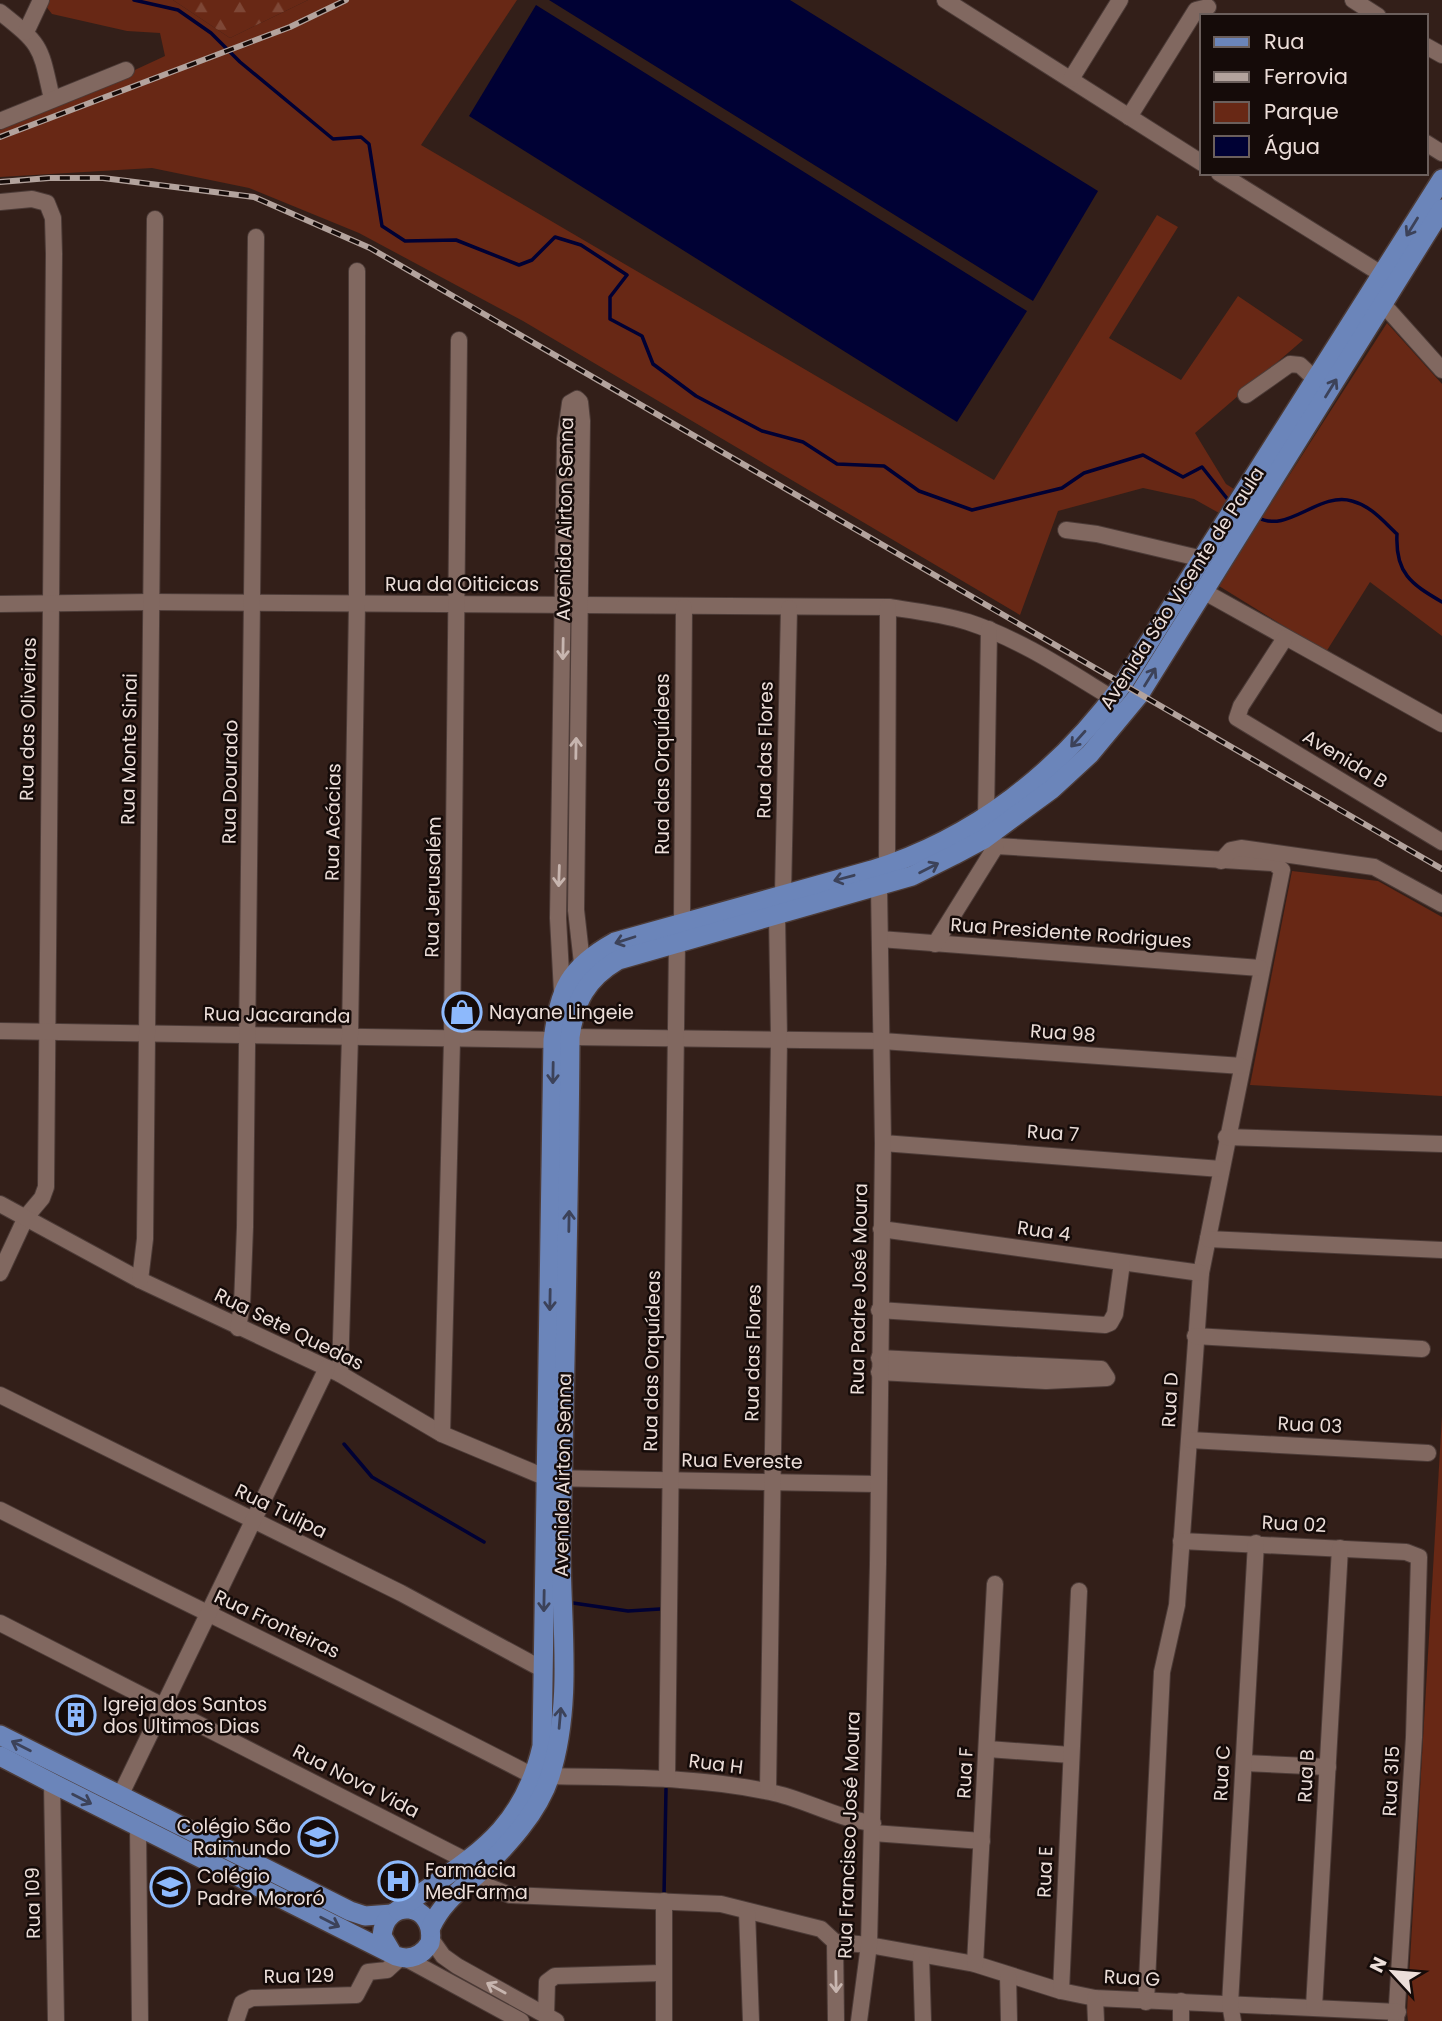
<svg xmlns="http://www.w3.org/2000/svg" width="1442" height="2021" font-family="Poppins,sans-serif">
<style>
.green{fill:#682815}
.forest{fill:url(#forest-firs)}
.water{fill:#000134}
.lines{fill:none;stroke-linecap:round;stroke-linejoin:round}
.stream{stroke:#000134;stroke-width:3.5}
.minor-casing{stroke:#4c3b37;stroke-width:18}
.major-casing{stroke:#4c3b37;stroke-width:22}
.minor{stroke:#816860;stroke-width:16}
.major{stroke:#6b85ba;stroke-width:19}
.rail-casing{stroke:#b3a39d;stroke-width:6}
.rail{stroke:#150b09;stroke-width:3.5;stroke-dasharray:10;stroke-linecap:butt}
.oneway{stroke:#3c4259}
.oneway2{stroke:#c7b5af}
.labels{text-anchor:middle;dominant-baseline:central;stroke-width:5;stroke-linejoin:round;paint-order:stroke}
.street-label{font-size:19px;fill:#ecded9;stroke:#150b09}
.poi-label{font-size:19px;fill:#ecded9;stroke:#150b09;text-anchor:start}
</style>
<defs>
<pattern id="forest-firs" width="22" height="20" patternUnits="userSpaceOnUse" patternTransform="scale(1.75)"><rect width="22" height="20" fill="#682815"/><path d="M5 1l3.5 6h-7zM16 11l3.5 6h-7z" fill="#7e4736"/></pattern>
</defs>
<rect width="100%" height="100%" fill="#331f19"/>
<g class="green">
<path d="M41 0H173L230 38 308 0H517L421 145 994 480 1157 215 1178 227 1109 338 1181 380 1238 296 1303 340 1195 433 1226 484 1267 510 1387 323 1442 384V636L1370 582 1326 652 1219 586 1253 532 1194 499 1143 488 1058 511 1020 615 523 321 359 233 249 188 152 168 0 177V124L124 75 165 56 160 33 127 31 52 14Z"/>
<path d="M1292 871 1378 881 1442 917V1096L1250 1085Z"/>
<path d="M1442 1416V2021H1408L1407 2012Z"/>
</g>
<path class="forest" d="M173 0H308L230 38Z"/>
<g class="water">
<path d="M549 0H790L1098 191 1033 301Z"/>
<path d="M536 5 1027 311 957 422 469 116Z"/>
</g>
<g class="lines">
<g class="stream">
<path d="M134 0 178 10 211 33 240 62 333 139 361 137 369 144 382 226 405 241 456 240 519 265 532 260 555 237 581 245 627 275 610 297V319L642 336 653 364 696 396 762 431 803 442 837 464 884 466 919 491 972 510 1062 488 1084 473 1143 455 1183 477 1202 467 1229 501"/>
<path d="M1257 517C1287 535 1319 491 1352 501 1371 506 1383 521 1397 534 1395 573 1411 584 1442 602"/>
<path d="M344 1444 372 1477 484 1542"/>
<path d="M573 1603 628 1611 660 1609"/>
<path d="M664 1895 666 1789"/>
</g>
<g class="minor-casing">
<g id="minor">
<path d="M945 0 1202 163"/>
<path d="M1353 0 1378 16"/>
<path d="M0 12C43 46 40 46 52 99"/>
<path d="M26 32 41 0"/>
<path d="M1426 46 1442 55"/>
<path d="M1071 79 1120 0"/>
<path d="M1129 117 1196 10 1208 7"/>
<path d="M0 121 126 70"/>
<path d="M1426 143 1442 153"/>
<path d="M1219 173 1383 275"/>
<path d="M0 202 32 199 47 203 53 218 54 254 46 1187 42 1198 26 1217 0 1273"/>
<path d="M1383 304 1442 370"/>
<path d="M1246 395 1290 364 1300 365 1316 380"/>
<path d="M1066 530 1097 534 1203 559"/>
<path d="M1203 591 1442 724"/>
<path d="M0 604 151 602 888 607C915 611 942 614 968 622 1020 639 1066 670 1112 698"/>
<path d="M1285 638 1241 706 1237 718 1442 842"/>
<path d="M986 817 989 629"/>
<path d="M984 839 996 846 1274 863 1282 870 1201 1273 1177 1605 1162 1672 1146 2002"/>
<path d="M1221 861 1231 850 1241 848 1374 867 1442 904"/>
<path d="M887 866 888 607"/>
<path d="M783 894 789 608"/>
<path d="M682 922 684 607"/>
<path d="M880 939 1260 968"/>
<path d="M935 944 996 846"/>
<path d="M562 992 558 918 565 439 570 403 577 399 580 402 582 421 576 910 582 963"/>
<path d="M0 1031 553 1040"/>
<path d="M570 1037 882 1041 1242 1066"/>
<path d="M1226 1137 1442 1144"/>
<path d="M883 1143 1221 1169"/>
<path d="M0 1204 140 1280 340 1374 442 1434 547 1478 878 1484"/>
<path d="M881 1229 1201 1273"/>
<path d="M1208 1239 1442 1250"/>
<path d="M140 1280 145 1239 155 219"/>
<path d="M879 1310 1105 1325 1110 1323 1115 1314 1122 1263"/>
<path d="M238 1328 242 1305 245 1227 256 237"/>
<path d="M1195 1336 1422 1349"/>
<path d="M879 1372 1046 1381 1107 1378 1101 1369 879 1358"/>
<path d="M340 1374 350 1036 357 604V271"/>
<path d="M0 1395 401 1593 542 1669"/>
<path d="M442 1434 452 1040 459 340"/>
<path d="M1190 1440 1428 1453"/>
<path d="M0 1510C178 1600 358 1685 535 1777"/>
<path d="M1181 1541 1406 1552 1419 1557 1414 1737 1396 2021"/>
<path d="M0 1623 469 1862"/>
<path d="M988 1749 1071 1755"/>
<path d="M1244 1763 1328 1767"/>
<path d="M550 1776C622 1778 698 1776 770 1792 805 1799 837 1819 873 1823"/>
<path d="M667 1779 677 943"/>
<path d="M52 1783 56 2021"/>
<path d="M768 1791 779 1039 777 915"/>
<path d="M120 1796 327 1368"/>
<path d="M138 1827 140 2021"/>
<path d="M873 1833 982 1841"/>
<path d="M471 1880 510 1895 721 1904 821 1929 835 1942 869 1945 975 1964 1061 1991 1095 1998 1398 2012"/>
<path d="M747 1911 751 2021"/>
<path d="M431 1939 443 1956 457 1966 556 2021"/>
<path d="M835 1942 836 2021"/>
<path d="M921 1955 923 2021"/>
<path d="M405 1958 521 2021"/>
<path d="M975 1964 995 1584"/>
<path d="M1008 1975 1009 2021"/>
<path d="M1061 1991 1079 1591"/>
<path d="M1095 1998 1096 2021"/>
<path d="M1181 2001V2021"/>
<path d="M1314 2007 1340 1548"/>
<path d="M546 2016 547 1982 555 1976 662 1973"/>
<path d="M236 2021 242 2003 252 1998 356 1995 368 1972 387 1970 400 1958"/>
<path d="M664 2021V1901"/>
<path d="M859 2021 869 1945 878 1564 883 1143 879 886"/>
<path d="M1233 2021 1230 2004 1256 1543"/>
</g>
</g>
<g class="major-casing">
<g id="major">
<path d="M0 1735 350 1911 365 1916 392 1914"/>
<path d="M0 1756 52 1783 396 1956C410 1961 422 1956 430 1943 437 1902 385 1896 382 1936L392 1953"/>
<path d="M398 1910C466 1859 521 1838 542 1746L553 1040C560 989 568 968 615 942L872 870C975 838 1060 771 1122 685L1442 179"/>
<path d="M431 1927C442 1903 459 1891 479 1873 507 1846 538 1813 550 1776 574 1701 560 1616 561 1539 565 1372 569 1205 570 1037 575 1001 586 979 618 960L912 876 954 855 984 839 1052 789 1090 754 1139 695 1442 209"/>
</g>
</g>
<use href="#minor" class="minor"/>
<use href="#major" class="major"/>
<g class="rail-casing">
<g id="rail">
<path d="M0 137 290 27 346 0"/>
<path d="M0 182 49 178H103L254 197 370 248 1442 869"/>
</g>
</g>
<use href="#rail" class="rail"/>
</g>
<defs><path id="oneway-shaft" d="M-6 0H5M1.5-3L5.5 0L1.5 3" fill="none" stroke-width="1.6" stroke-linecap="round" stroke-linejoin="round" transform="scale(1.75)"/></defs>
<g class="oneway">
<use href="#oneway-shaft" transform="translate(1412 227) rotate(122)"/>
<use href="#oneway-shaft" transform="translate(1331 388) rotate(-58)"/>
<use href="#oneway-shaft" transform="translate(1150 677) rotate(-58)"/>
<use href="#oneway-shaft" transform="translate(1078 739) rotate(132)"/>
<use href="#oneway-shaft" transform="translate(929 868) rotate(-27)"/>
<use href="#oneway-shaft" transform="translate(844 878) rotate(165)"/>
<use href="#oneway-shaft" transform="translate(625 940) rotate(162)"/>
<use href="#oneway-shaft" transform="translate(553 1073) rotate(91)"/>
<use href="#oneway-shaft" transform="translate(569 1221) rotate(-89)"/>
<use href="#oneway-shaft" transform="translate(550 1300) rotate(91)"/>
<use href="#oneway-shaft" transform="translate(544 1601) rotate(91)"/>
<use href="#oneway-shaft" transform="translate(560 1718) rotate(-85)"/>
<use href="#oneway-shaft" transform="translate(21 1746) rotate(-153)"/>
<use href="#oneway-shaft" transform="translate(82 1799) rotate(27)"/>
<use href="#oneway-shaft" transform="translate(330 1922) rotate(27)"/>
</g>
<g class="oneway2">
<use href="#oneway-shaft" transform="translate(563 649) rotate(91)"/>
<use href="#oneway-shaft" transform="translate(576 748) rotate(-89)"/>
<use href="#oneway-shaft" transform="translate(559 876) rotate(92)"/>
<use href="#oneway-shaft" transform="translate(836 1982) rotate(89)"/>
<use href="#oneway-shaft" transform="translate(496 1988) rotate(-151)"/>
</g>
<defs>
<g id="shop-ring" transform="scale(2.0125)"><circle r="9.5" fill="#150b09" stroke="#8db9fc" stroke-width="1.5"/><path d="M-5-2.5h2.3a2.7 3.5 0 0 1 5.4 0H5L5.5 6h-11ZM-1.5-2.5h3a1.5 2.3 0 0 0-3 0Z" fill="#8db9fc"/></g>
<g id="building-ring" transform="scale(2.0125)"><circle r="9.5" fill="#150b09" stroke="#8db9fc" stroke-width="1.5"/><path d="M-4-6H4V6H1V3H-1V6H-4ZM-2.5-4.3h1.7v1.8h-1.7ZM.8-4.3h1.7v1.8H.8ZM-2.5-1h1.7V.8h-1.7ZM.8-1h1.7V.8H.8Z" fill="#8db9fc"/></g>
<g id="school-ring" transform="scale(2.0125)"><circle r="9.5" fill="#150b09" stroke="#8db9fc" stroke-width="1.5"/><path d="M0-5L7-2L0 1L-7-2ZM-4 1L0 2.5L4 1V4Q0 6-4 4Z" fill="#8db9fc"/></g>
<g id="hospital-ring" transform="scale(2.0125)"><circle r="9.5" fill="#150b09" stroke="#8db9fc" stroke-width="1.5"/><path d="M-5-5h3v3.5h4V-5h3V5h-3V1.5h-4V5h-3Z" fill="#8db9fc"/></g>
</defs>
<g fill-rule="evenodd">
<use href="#shop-ring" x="462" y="1012"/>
<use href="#building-ring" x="76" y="1715"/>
<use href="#school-ring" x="318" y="1837"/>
<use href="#hospital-ring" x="398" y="1881"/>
<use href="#school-ring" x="170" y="1887"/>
</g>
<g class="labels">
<g class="street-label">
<text transform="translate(565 519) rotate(-89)">Avenida Airton Senna</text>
<text x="462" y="584">Rua da Oiticicas</text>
<text transform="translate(1182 588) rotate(-57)">Avenida São Vicente de Paula</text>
<text transform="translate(28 719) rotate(-89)">Rua das Oliveiras</text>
<text transform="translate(129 749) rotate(-89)">Rua Monte Sinai</text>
<text transform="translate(765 750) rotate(-89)">Rua das Flores</text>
<text transform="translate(1345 759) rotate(31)">Avenida B</text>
<text transform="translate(662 764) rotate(-90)">Rua das Orquídeas</text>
<text transform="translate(230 782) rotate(-89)">Rua Dourado</text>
<text transform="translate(333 822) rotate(-89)">Rua Acácias</text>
<text transform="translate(433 887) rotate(-89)">Rua Jerusalém</text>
<text transform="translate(1071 933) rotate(4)">Rua Presidente Rodrigues</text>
<text transform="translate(277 1015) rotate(1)">Rua Jacaranda</text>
<text transform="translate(1063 1033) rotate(4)">Rua 98</text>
<text transform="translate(1053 1133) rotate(4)">Rua 7</text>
<text transform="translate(1044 1231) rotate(8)">Rua 4</text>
<text transform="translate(859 1289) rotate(-89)">Rua Padre José Moura</text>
<text transform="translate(289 1329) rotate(26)">Rua Sete Quedas</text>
<text transform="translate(753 1353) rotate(-89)">Rua das Flores</text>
<text transform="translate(652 1361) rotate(-89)">Rua das Orquídeas</text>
<text transform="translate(1170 1400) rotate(-87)">Rua D</text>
<text transform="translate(1310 1425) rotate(3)">Rua 03</text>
<text transform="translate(742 1461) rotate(1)">Rua Evereste</text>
<text transform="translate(563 1475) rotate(-89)">Avenida Airton Senna</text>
<text transform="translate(281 1511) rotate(26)">Rua Tulipa</text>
<text transform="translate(1294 1524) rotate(3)">Rua 02</text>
<text transform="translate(277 1624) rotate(25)">Rua Fronteiras</text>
<text transform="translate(716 1764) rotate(7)">Rua H</text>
<text transform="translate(965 1773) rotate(-87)">Rua F</text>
<text transform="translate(1222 1773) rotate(-87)">Rua C</text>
<text transform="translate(1306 1776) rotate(-87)">Rua B</text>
<text transform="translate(356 1781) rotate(27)">Rua Nova Vida</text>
<text transform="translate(1391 1781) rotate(-87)">Rua 315</text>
<text transform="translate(849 1835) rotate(-88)">Rua Francisco José Moura</text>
<text transform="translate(1045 1872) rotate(-88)">Rua E</text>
<text transform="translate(33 1903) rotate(-91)">Rua 109</text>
<text transform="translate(299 1976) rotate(-1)">Rua 129</text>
<text transform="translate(1132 1978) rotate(3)">Rua G</text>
</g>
<g class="poi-label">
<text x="489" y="1012">Nayane Lingeie</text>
<text x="103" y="1704">Igreja dos Santos<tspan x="103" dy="22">dos Ultimos Dias</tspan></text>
<text x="291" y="1826" text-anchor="end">Colégio São<tspan x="291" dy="22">Raimundo</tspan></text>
<text x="425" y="1870">Farmácia<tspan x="425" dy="22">MedFarma</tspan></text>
<text x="197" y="1876">Colégio<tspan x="197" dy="22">Padre Mororó</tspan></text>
</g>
</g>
<rect x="1200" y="14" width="228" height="161" fill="#150b09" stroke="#6b5f5c" stroke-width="2"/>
<rect x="1214" y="37" width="35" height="10" fill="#6b85ba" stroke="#6b5f5c" stroke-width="2"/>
<text x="1264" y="49" font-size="21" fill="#ecded9">Rua</text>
<rect x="1214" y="72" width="35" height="10" fill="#b3a39d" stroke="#6b5f5c" stroke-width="2"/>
<text x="1264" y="84" font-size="21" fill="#ecded9">Ferrovia</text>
<rect x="1214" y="102" width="35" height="21" fill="#682815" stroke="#6b5f5c" stroke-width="2"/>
<text x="1264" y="119" font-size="21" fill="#ecded9">Parque</text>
<rect x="1214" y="136" width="35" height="21" fill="#000134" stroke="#6b5f5c" stroke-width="2"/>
<text x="1264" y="154" font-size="21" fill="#ecded9">Água</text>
<g transform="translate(1393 1972) rotate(296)" stroke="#150b09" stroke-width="5" paint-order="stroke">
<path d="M0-5L12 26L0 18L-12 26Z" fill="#ecded9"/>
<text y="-10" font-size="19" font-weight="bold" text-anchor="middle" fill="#ecded9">N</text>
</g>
</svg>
